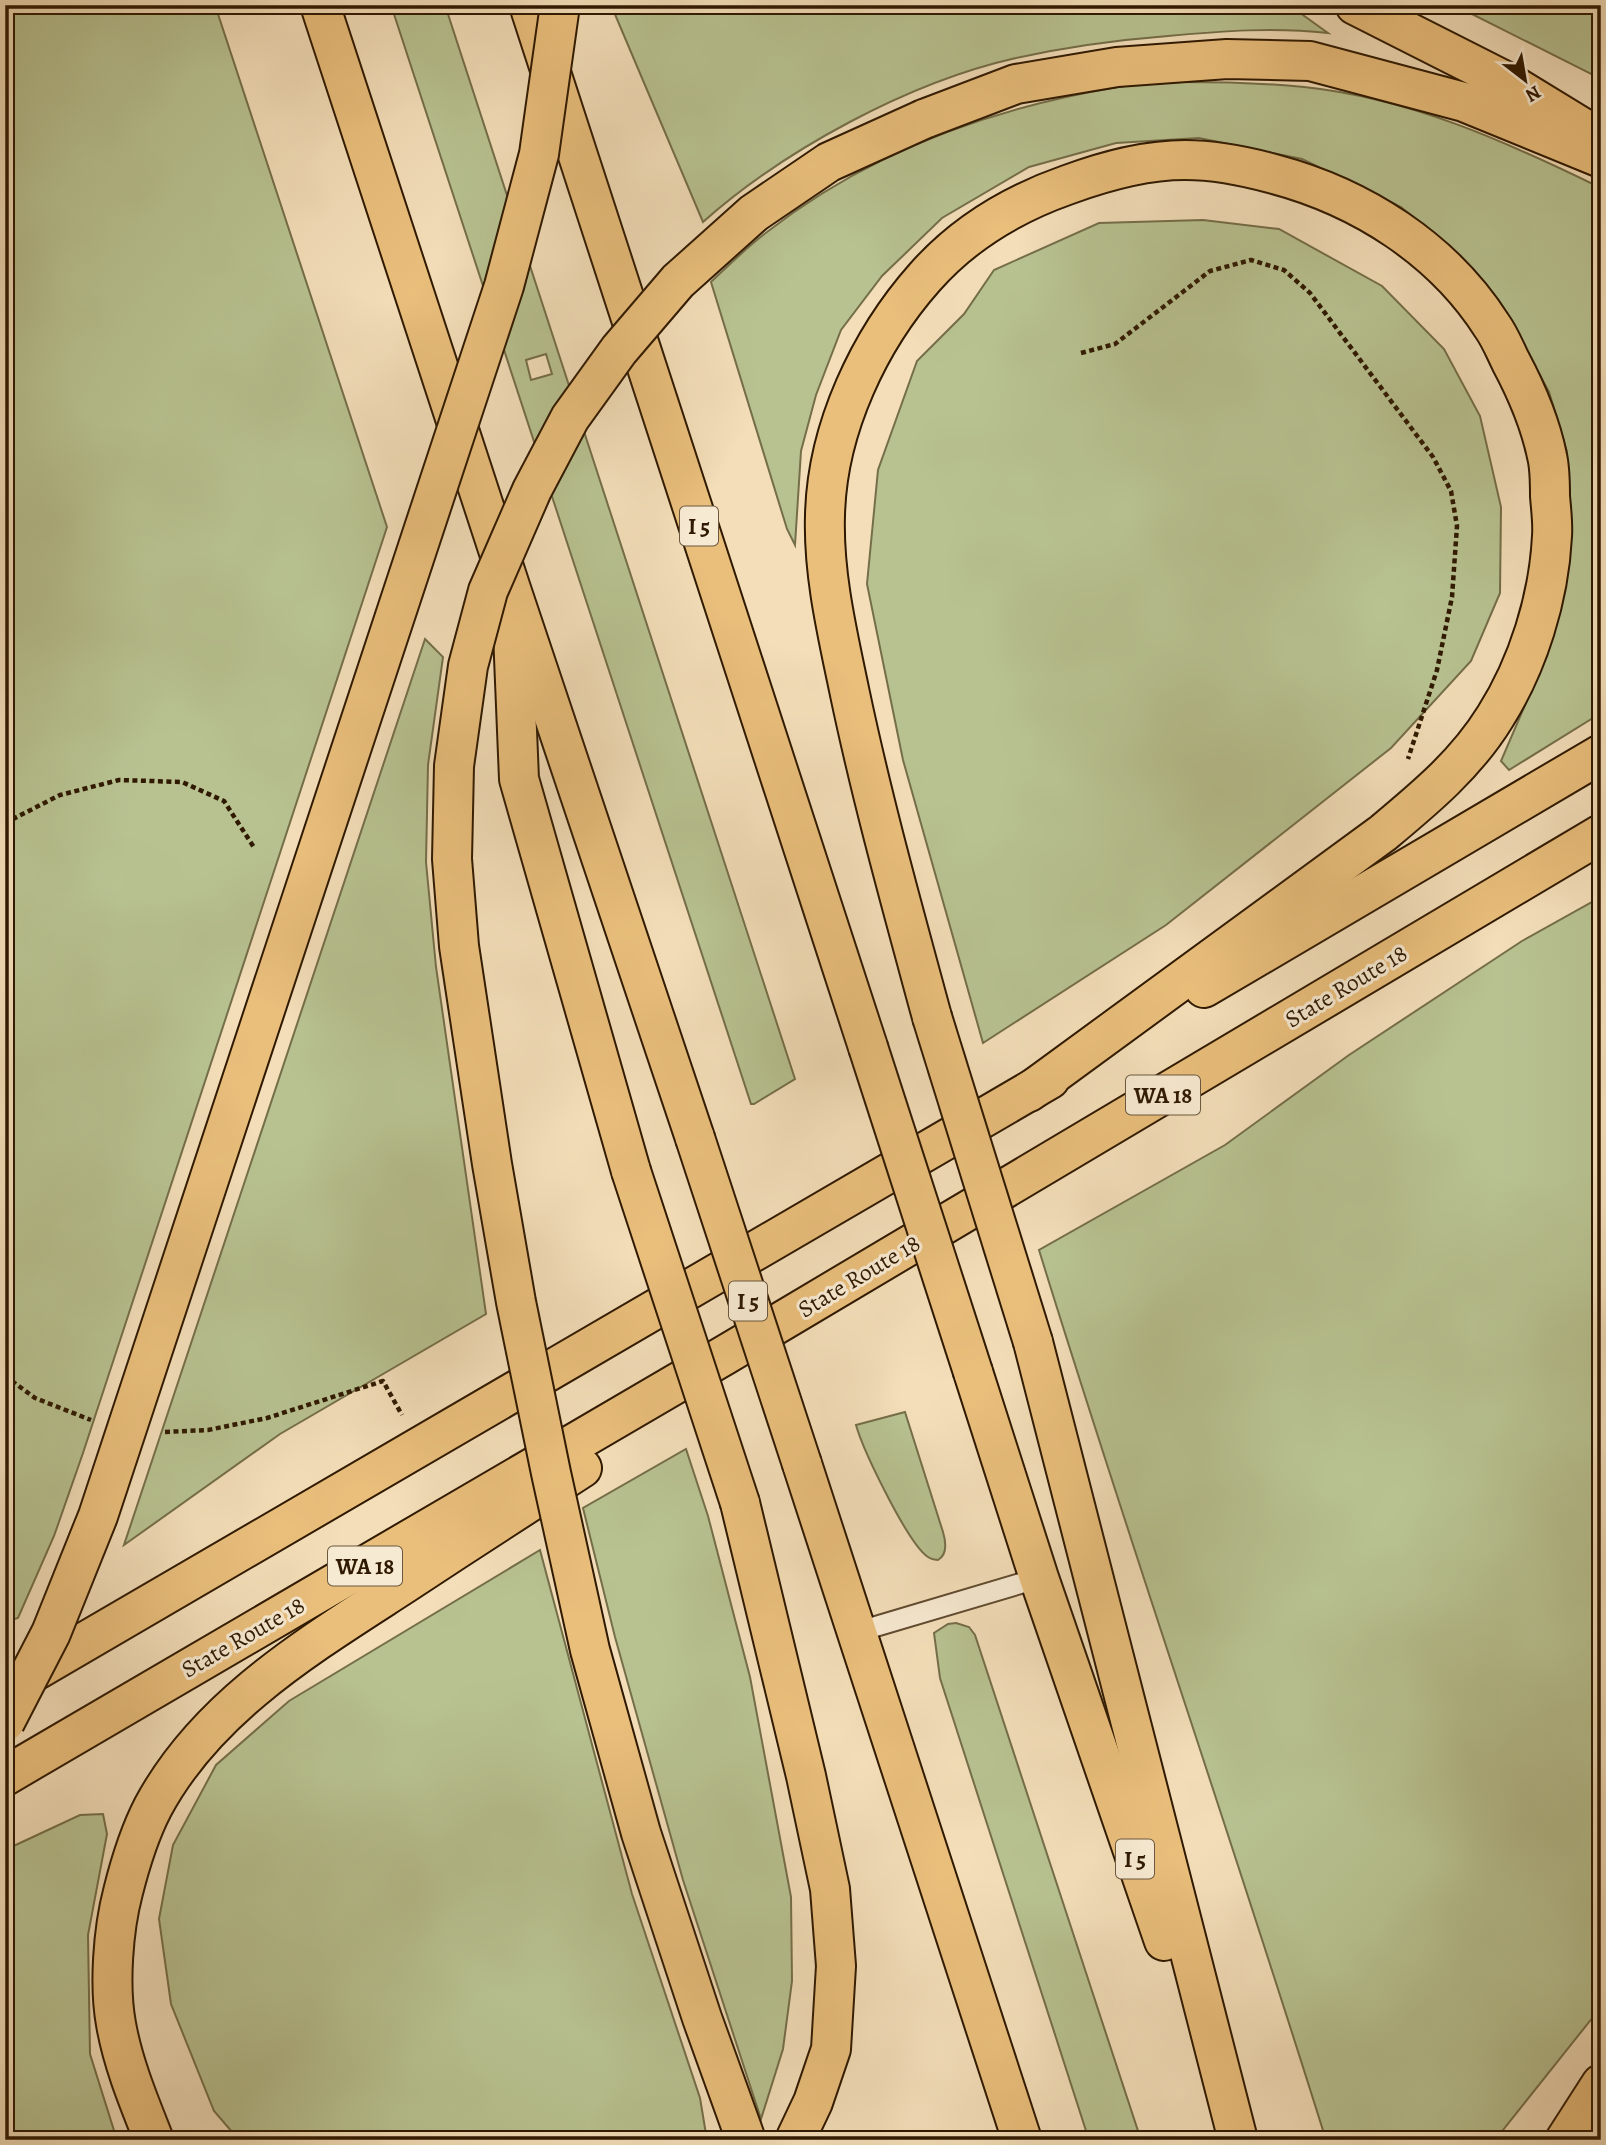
<svg xmlns="http://www.w3.org/2000/svg" width="1606" height="2145" font-family="Alegreya,serif">
<style>
.green{fill:#b8c291;stroke:#746e49;stroke-width:2;fill-rule:evenodd}
.lines{fill:none;stroke-linecap:round;stroke-linejoin:round}
.lane-casing{stroke:#604a2f;stroke-width:23}
.highway-casing{stroke:#2f1901;stroke-width:42}
.path{stroke:#2f1901;stroke-width:4.5;stroke-dasharray:5 3.5;stroke-linecap:butt}
.lane{stroke:#f7ead2;stroke-width:19}
.highway{stroke:#eabf7c;stroke-width:38}
.highway-bridge-casing{stroke:#2f1901;stroke-width:42;stroke-linecap:butt}
.highway-bridge{stroke:#eabf7c;stroke-width:38}
.labels{text-anchor:middle;dominant-baseline:central;stroke-width:6;stroke-linejoin:round;paint-order:stroke}
.shield{fill:#f7ead2;stroke:#6b5840;stroke-width:2}
.shield-label{font-size:23px;font-weight:bold;fill:#2f1901}
.street-label{font-size:24px;fill:#2f1901;stroke:#f7ead2}
</style>
<rect width="100%" height="100%" fill="#f3deb9"/>
<filter id="stains"><feTurbulence type="fractalNoise" baseFrequency=".00286" numOctaves="4"/><feColorMatrix values="0 0 0 0 .2 0 0 0 0 .09 0 0 0 0 .02 0 0 0 .5 -.17"/></filter>
<radialGradient id="worn" r=".72"><stop offset=".6" stop-color="#630" stop-opacity="0"/><stop offset="1" stop-color="#630" stop-opacity=".3"/></radialGradient>
<g class="green">
<path d="M14 5H215L387 527 83 1453 54 1536 18 1618 5 1622V30Z"/>
<path d="M391 5H445L795 1079 754 1104H751ZM546 354 552 374 531 380 526 360Z"/>
<path d="M611 5H1289L1328 33C1274 27 1222 31 1168 36 1117 40 1066 47 1016 58 909 82 784 150 703 222Z"/>
<path d="M1454 5H1601V79Z"/>
<path d="M1182 82C1223 82 1264 83 1304 87 1410 98 1507 142 1601 188V713L1509 770 1501 761 1537 677 1568 524 1567 452 1549 392 1509 318 1451 247 1401 207 1302 159 1199 138 1116 143 1029 167 942 218 882 276 841 330 816 395 801 451 795 545 787 529 711 282C729 265 747 247 767 232 868 153 992 108 1118 87 1139 84 1161 83 1182 82Z"/>
<path d="M1203 220 1279 229 1382 286 1444 349 1480 416 1501 507 1500 593 1471 661 1391 748 1166 925 983 1043 903 760 867 584 878 470 917 361 964 314 994 270 1099 223Z"/>
<path d="M425 639 443 657 428 765 426 862 436 967 486 1314 280 1434 124 1545Z"/>
<path d="M1601 897V2007L1495 2140H1326C1233 1842 1131 1548 1039 1250L1225 1145 1349 1055 1522 941Z"/>
<path d="M905 1412 943 1532C946 1542 948 1554 938 1560 933 1559 932 1560 928 1557 908 1544 863 1450 856 1425Z"/>
<path d="M686 1449 708 1516 750 1677 791 1897 792 1981 783 2049 761 2119 683 1880 615 1637 583 1508Z"/>
<path d="M540 1550 632 1894 700 2098 707 2140H239L214 2111 171 2004 159 1919 173 1845 216 1765 289 1701Z"/>
<path d="M956 1623 969 1627 975 1635 1141 2140H1089L940 1678 934 1633 948 1624Z"/>
<path d="M103 1814 107 1834 88 1935 90 2054 117 2140H5V1850L80 1815Z"/>
</g>
<g class="lines">
<g class="lane-casing">
<path id="lane" d="M857 1632 1039 1578"/>
</g>
<g class="highway-casing">
<g id="highway">
<path d="M320 5 511 589 695 1138"/>
<path d="M529 5 868 1047"/>
<path d="M1355 5 1511 84 1596 136"/>
<path d="M924 119 1016 84 1117 67 1227 59 1310 61 1464 102 1601 158"/>
<path d="M513 633 519 779 631 1171"/>
<path d="M1204 988 1601 754"/>
<path d="M932 1017C903 910 873 803 850 694 838 636 823 575 825 515 827 429 869 340 925 277 963 234 1013 204 1067 185 1105 171 1144 160 1185 160 1215 160 1245 166 1274 174 1361 197 1443 249 1492 326 1500 337 1505 350 1511 362 1527 392 1540 422 1547 456 1550 468 1550 483 1550 496 1551 509 1553 523 1552 536 1549 598 1528 665 1495 717 1466 764 1425 798 1383 833L1029 1092"/>
<path d="M1033 1342 1238 2140"/>
<path d="M973 1372 1039 1578 1164 1941"/>
<path d="M802 1464 1022 2140"/>
<path d="M740 1503 806 1776 830 1889 836 1966 831 2049 813 2102 795 2140"/>
<path d="M16 1682 1050 1079"/>
<path d="M5 1776 725 1355 1601 834"/>
<path d="M154 2140C139 2102 123 2064 116 2024 109 1986 113 1930 123 1892 130 1864 139 1834 153 1807 207 1706 310 1645 404 1584 463 1545 522 1507 582 1468"/>
<path d="M1565 2140 1601 2084"/>
</g>
</g>
<g class="path">
<path d="M1081 353 1115 344 1210 271 1251 260 1284 270 1310 293 1433 457 1451 491 1457 526 1452 597 1437 670 1408 759"/>
<path d="M5 823 60 795 119 780 182 782 224 801 255 849"/>
<path d="M5 1376 35 1398 91 1420"/>
<path d="M165 1432 208 1430 267 1418 383 1381 402 1415"/>
</g>
<use href="#lane" class="lane"/>
<use href="#highway" class="highway"/>
<g class="highway-bridge-casing">
<g id="highway-bridge">
<path d="M932 1017 1033 1342"/>
<path d="M868 1047 973 1372"/>
<path d="M695 1138 802 1464"/>
<path d="M631 1171 740 1503"/>
<path d="M5 1722 51 1633 98 1516 504 286 539 154 560 5"/>
<path d="M746 2140 702 2018 641 1833 590 1650 551 1473 516 1302 492 1164 459 946 452 859 454 766 468 666 488 591 532 490 570 418 619 350 678 281 754 213 829 162 924 119"/>
</g>
</g>
<use href="#highway-bridge" class="highway-bridge"/>
</g>
<g class="labels">
<g class="shield">
<rect x="680" y="506.5" width="38" height="39" rx="5"/>
<rect x="1126" y="1075.5" width="74" height="39" rx="5"/>
<rect x="729" y="1281.5" width="38" height="39" rx="5"/>
<rect x="328" y="1546.5" width="74" height="39" rx="5"/>
<rect x="1116" y="1839.5" width="38" height="39" rx="5"/>
</g>
<g class="shield-label">
<text x="699" y="526">I 5</text>
<text x="1163" y="1095">WA 18</text>
<text x="748" y="1301">I 5</text>
<text x="365" y="1566">WA 18</text>
<text x="1135" y="1859">I 5</text>
</g>
<g class="street-label">
<text transform="translate(1346 986) rotate(-31)">State Route 18</text>
<text transform="translate(859 1276) rotate(-31)">State Route 18</text>
<text transform="translate(243 1637) rotate(-30)">State Route 18</text>
</g>
</g>
<rect width="1606" height="2145" fill="none" stroke="#f3deb9" stroke-width="28"/>
<rect x="7" y="7" width="1592" height="2131" fill="none" stroke="#2f1901" stroke-width="3.5"/>
<rect x="14" y="14" width="1578" height="2117" fill="none" stroke="#2f1901" stroke-width="2"/>
<g transform="translate(1525 80) rotate(149)" stroke="#f7ead2" stroke-width="5" paint-order="stroke">
<path d="M0-5L12 26L0 18L-12 26Z" fill="#2f1901"/>
<text y="-10" font-size="19" font-weight="bold" text-anchor="middle" fill="#2f1901">N</text>
</g>
<rect width="100%" height="100%" filter="url(#stains)"/>
<rect width="100%" height="100%" fill="url(#worn)"/>
</svg>
